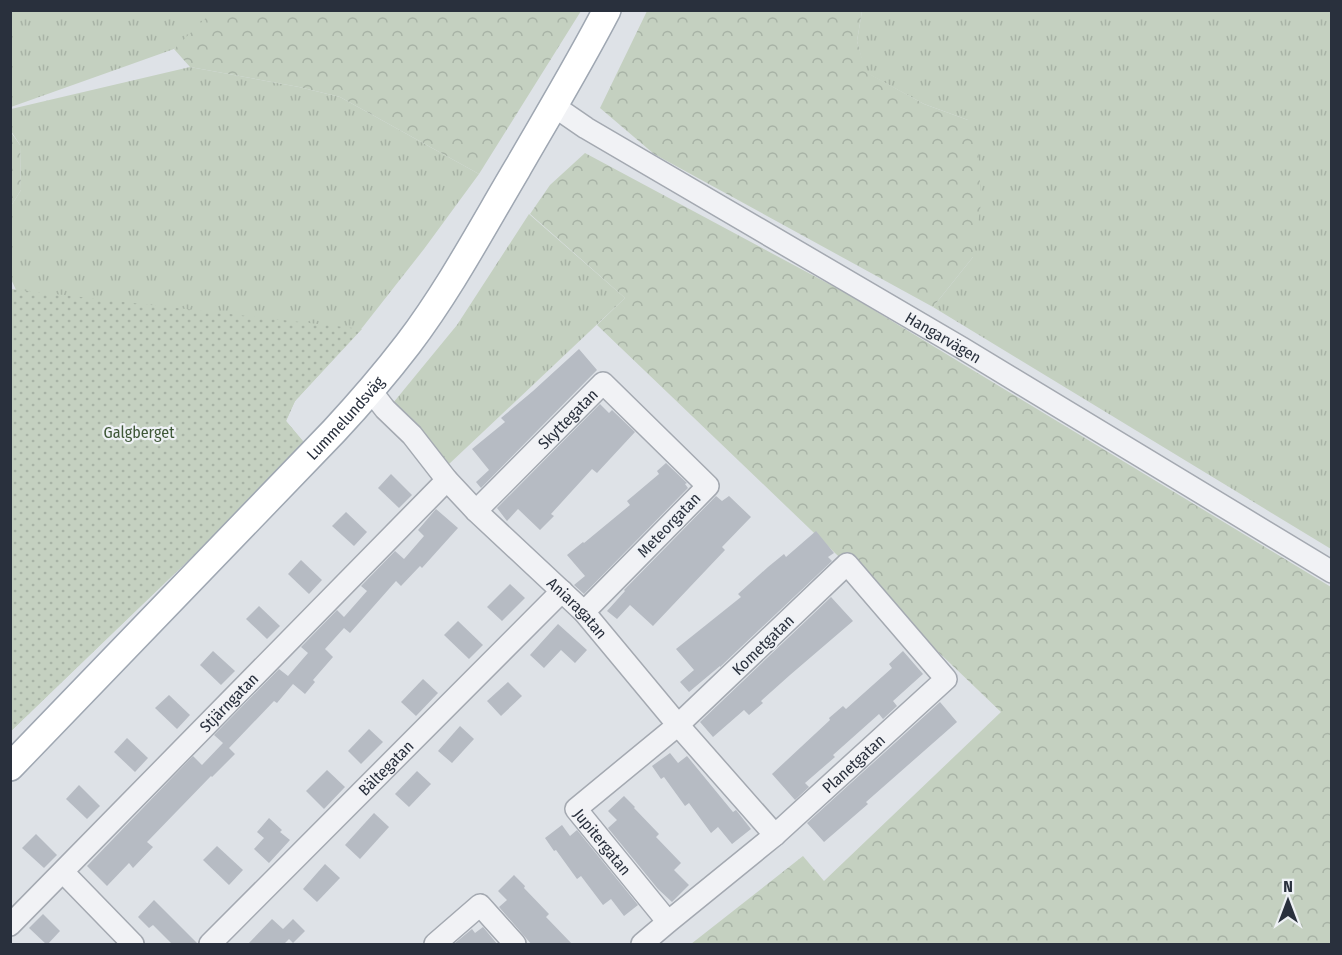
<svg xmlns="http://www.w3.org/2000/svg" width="1342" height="955" font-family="'Fira Sans Condensed',sans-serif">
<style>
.grass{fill:url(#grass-tufts)}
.forest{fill:url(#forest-crowns)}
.park{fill:url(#park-dots)}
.building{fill:#b6bbc3}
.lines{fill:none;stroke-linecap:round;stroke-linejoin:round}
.minor-casing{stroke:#a4a9b1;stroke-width:24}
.major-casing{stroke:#9fa7b2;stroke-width:30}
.minor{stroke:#f1f2f5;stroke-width:21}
.major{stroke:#fff;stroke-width:27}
.labels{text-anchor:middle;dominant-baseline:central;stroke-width:4.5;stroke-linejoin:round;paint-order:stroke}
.street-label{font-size:16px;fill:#29303d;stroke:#eef1f5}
.park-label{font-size:16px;fill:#3e5737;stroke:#eef1f5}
</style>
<defs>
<pattern id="grass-tufts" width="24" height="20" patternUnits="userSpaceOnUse" patternTransform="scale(1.5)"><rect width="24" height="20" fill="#c4d0c0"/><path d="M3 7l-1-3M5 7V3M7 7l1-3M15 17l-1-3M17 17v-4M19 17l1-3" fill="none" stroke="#a8b3a6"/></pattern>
<pattern id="forest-crowns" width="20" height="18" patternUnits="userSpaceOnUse" patternTransform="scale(1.5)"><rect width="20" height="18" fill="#c4d0c0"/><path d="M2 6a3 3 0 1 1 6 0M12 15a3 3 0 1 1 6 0" fill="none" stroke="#a8b3a6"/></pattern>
<pattern id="park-dots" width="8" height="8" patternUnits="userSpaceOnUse" patternTransform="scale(1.5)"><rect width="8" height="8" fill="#c4d0c0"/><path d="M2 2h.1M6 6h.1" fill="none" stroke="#a8b3a6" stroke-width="1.8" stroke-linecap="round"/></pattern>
</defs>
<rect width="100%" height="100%" fill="#dee2e7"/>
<g class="grass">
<path d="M11 11H225L174 49 11 107Z"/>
<path d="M862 11H1331V549L933 307 973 257 968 120 924 104 865 72 857 41Z"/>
<path d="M190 67 299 87 340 97 479 174 424 249 362 328 295 401 286 421 307 446 11 731 16 290 11 279V206L21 190 20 145 11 131V109Z"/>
<path d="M529 214 625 298 448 465 393 403 457 325Z"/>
</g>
<g class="forest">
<path d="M213 11V10L581 11 479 174 340 97 299 87 190 67 174 49Z"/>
<path d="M647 11H862L857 41 866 72 924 104 968 120 978 145 981 203 973 257 933 307 654 154 600 108Z"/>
<path d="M10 131 20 145 21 190 11 206Z"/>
<path d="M585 153 844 292 1331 587V944H691L803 856 824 881 1001 712 597 325 625 298 530 214 550 185Z"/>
</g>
<path class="park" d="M11 289 362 329 295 401 286 421 307 446 11 731Z"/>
<g class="building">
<path d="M579 349 597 370 481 488 476 482 489 470 472 449 505 422 501 418 533 391Z"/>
<path d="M600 404 609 413 612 410 635 432 597 473 592 469 551 514 554 516 540 530 518 509 507 521 497 508Z"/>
<path d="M666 463 687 483 685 484 688 488 584 594 574 585 585 576 567 555 583 542 584 543 630 505 627 501 659 474 657 471Z"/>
<path d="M391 474 412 495 399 508 378 488Z"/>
<path d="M716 496 722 501 729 496 751 517 722 547 725 550 653 626 630 605 617 619 607 611 625 591 624 590Z"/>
<path d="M436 509 458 528 422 568 420 566 401 586 396 581 350 633 344 628 325 649 333 657 313 680 315 682 305 694 293 684 277 703 274 701 229 748 235 754 212 777 211 776 147 842 153 847 133 868 129 863 107 886 87 866 193 756 202 765 223 743 214 735 279 669 288 676 308 653 301 647 337 610 344 617 367 591 361 586 395 551 404 559 424 536 418 530Z"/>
<path d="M346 512 367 532 354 546 332 526Z"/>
<path d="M816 531 834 553 828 557 832 561 720 667V666L689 692 680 682 694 670 676 649 741 597 738 594 768 567 784 554 786 557Z"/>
<path d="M301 560 322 580 309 594 288 574Z"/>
<path d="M510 584 525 598 502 621 487 607Z"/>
<path d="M831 597 853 621 790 675 761 701 763 703 749 715 744 710 713 737 700 722Z"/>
<path d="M259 606 280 626 267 639 246 619Z"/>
<path d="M458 621 483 645 469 659 444 635Z"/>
<path d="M558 624 587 650 575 663 561 650 544 668 530 655Z"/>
<path d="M213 651 235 671 221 685 200 665Z"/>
<path d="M903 651 923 674 893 701 897 706 883 719 879 714 833 755 835 757 805 783 809 787 795 800 772 774 830 720 829 718 843 706 846 709 892 668 889 664Z"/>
<path d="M423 679 438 693 416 716 401 702Z"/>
<path d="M508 682 522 696 501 716 487 701Z"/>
<path d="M169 695 190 715 177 729 155 708Z"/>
<path d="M940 702 957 722 866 802 868 804 824 842 807 823Z"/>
<path d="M460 726 474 739 452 763 438 751Z"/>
<path d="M369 729 383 742 361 764 348 751Z"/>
<path d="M127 738 148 758 135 772 114 752Z"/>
<path d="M670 753 678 763 687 756 733 812 736 810 751 829 732 844 718 827 711 833 689 803 685 806 664 777 661 779 652 766Z"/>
<path d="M327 770 345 787 324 809 306 791Z"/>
<path d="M417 771 431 784 409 807 395 794Z"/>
<path d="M79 785 100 806 87 819 66 799Z"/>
<path d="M624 796 635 807 634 808 659 834 656 837 681 863 674 870 689 885 672 902 658 889 608 828 617 820 608 811Z"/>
<path d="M374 813 389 827 360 859 345 845Z"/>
<path d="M269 818 282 830 280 832 290 840 269 863 254 849 264 838 257 832Z"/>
<path d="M562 825 570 836 577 830 638 905 624 916 611 899 603 905 581 876 577 879 556 850 554 851 545 838Z"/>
<path d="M36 834 57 855 44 868 22 848Z"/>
<path d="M217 846 243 870 229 885 203 860Z"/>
<path d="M325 864 340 878 317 902 303 889Z"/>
<path d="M514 875 525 886 524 888 549 914 546 917 573 945H532L499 907 507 900 498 891Z"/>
<path d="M154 900 198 944V945H173L153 925 149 928 138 917Z"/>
<path d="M43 914 60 931 47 945 29 928Z"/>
<path d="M272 919 283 929 293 919 305 931 293 943 289 939 283 945H247Z"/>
<path d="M483 927 498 945H456L455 943 472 929 475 933Z"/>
</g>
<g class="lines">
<g class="minor-casing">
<g id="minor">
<path id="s1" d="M554 106 586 128 962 348 1332 572"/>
<path id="s2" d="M371 391 385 409 412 435 447 480 476 511 584 612 678 725 775 835"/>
<path id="s3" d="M476 511 603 383 708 486 584 612"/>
<path d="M63 872 133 944"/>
<path id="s4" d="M10 925 447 480"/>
<path id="s5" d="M210 944 562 591"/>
<path d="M435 944 480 905 515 944"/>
<path id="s6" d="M642 944 668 922 775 835 946 679 847 564 678 725 576 809 668 922"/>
</g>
</g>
<g class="major-casing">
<g id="major">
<path id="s7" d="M10 767 334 431C360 403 385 374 408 344 449 290 482 228 517 169 547 117 579 64 607 10"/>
</g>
</g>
<use href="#minor" class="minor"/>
<use href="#major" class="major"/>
</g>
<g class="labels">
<g class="street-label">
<text stroke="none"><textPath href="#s1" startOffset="453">Hangarvägen</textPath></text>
<text stroke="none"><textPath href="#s7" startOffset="484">Lummelundsväg</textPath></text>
<text stroke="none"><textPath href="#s3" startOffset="130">Skyttegatan</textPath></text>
<text transform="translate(669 525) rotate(-46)">Meteorgatan</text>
<text stroke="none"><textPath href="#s2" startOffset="300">Aniaragatan</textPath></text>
<text transform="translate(763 645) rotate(-44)">Kometgatan</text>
<text stroke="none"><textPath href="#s4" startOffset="312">Stjärngatan</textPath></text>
<text stroke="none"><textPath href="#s6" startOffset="278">Planetgatan</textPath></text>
<text stroke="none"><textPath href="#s5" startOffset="249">Bältegatan</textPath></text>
<text stroke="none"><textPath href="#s6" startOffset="963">Jupitergatan</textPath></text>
</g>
<g class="park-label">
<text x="139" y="432">Galgberget</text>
</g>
</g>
<rect width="1342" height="955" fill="none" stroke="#29303d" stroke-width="24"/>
<g transform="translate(1288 901)" stroke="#eef1f5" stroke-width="4.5" paint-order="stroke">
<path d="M0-4.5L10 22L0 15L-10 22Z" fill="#29303d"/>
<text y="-9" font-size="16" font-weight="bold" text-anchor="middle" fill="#29303d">N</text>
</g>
</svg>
